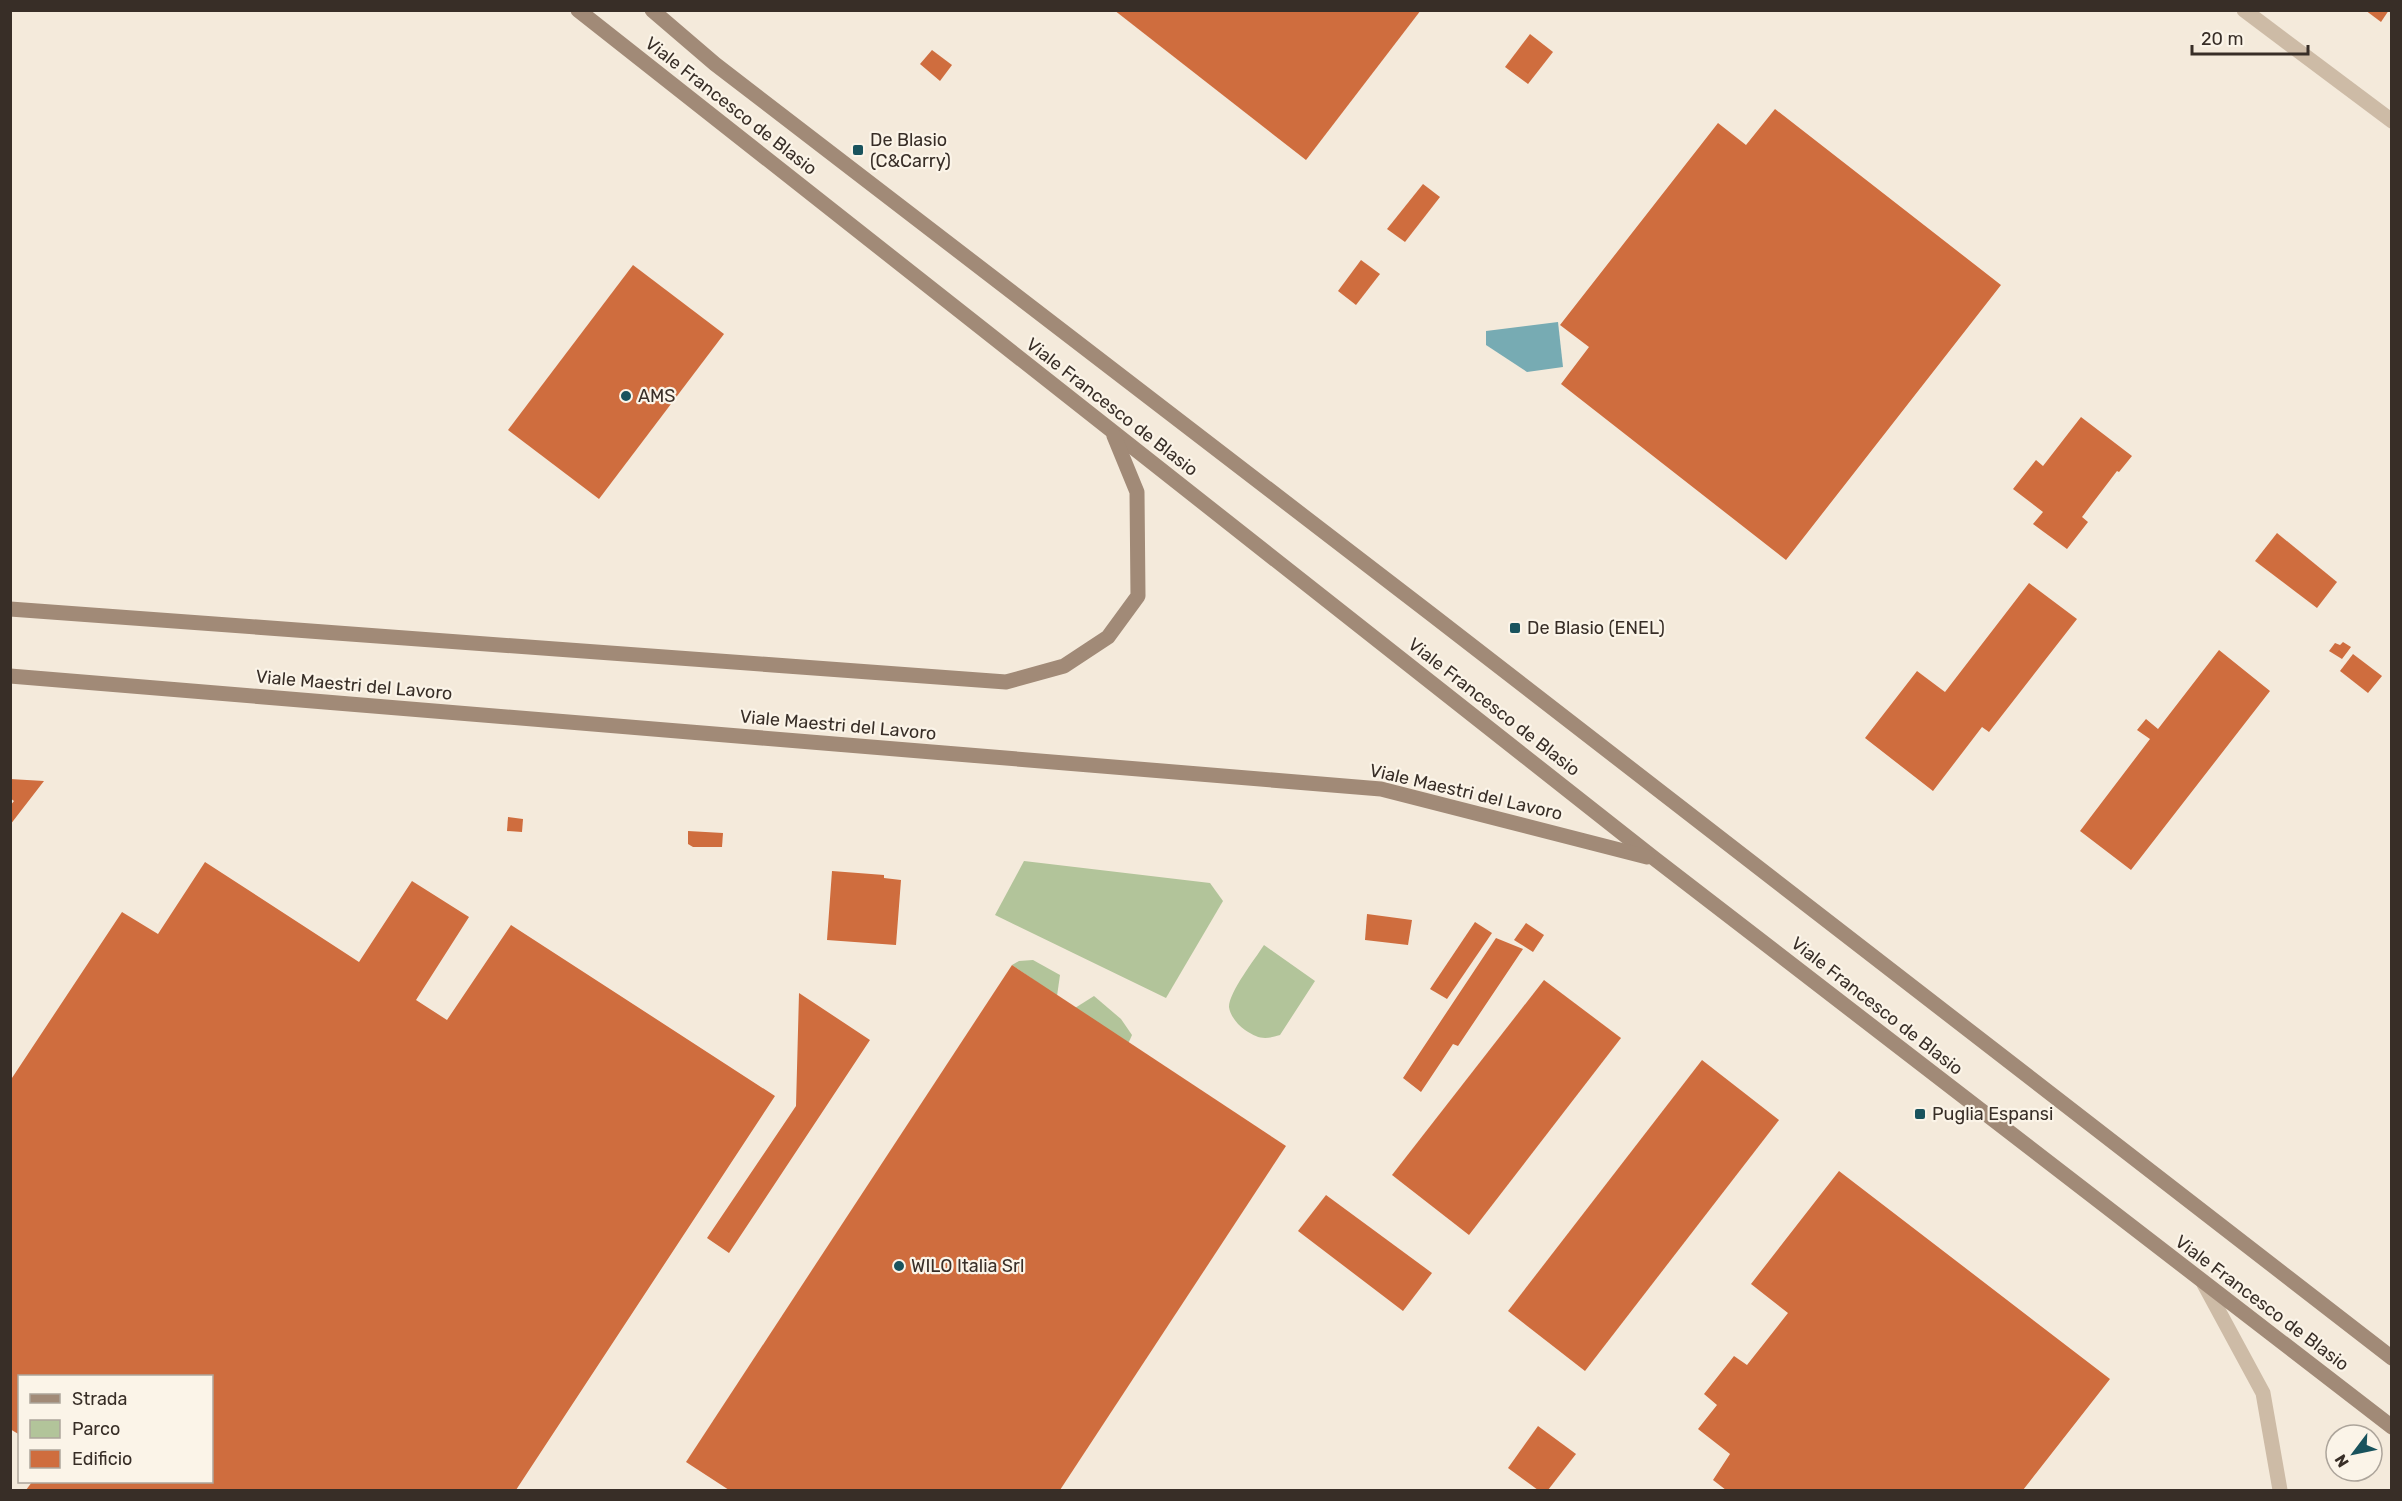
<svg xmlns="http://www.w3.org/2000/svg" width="2402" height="1501" font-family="Rubik,sans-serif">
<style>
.green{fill:#b2c49a}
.water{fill:#77abb3}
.building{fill:#cf6d3e}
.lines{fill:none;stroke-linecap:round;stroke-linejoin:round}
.street{stroke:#cdbba6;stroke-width:15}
.secondary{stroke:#a18a77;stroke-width:15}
.poi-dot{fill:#19535d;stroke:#fbf4e8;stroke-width:2}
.labels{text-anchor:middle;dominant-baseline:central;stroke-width:4.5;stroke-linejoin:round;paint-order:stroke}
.street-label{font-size:18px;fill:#382e27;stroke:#fbf4e8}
.poi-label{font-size:18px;fill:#382e27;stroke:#fbf4e8;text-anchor:start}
</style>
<rect width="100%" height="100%" fill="#f4eadb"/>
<g class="green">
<path d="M1024 861 1210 883 1223 901 1166 998 995 915Z"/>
<path d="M1264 945 1315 981 1280 1035C1264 1040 1259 1039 1245 1030 1238 1025 1230 1016 1229 1007 1229 992 1255 959 1264 945Z"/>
<path d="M1033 960 1060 975 1057 996 1012 965 1019 961Z"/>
<path d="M1094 996 1121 1019 1132 1035 1128 1044 1075 1008Z"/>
</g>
<path class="water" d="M1558 322 1563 367 1527 372 1486 345V331Z"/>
<g class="building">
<path d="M1114 10H1421L1306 160Z"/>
<path d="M2365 10H2389L2381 22Z"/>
<path d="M1530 34 1553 52 1528 84 1505 67Z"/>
<path d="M932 50 952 65 940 81 920 64Z"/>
<path d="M1775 109 2001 285 1786 560 1561 384 1589 347 1560 325 1718 123 1746 145Z"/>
<path d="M1423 184 1440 197 1405 242 1387 229Z"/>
<path d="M1361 260 1380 274 1356 305 1338 291Z"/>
<path d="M633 265 724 334 599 499 508 430Z"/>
<path d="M2081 417 2132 456 2119 472 2117 471 2082 517 2088 522 2067 549 2033 524 2043 512 2013 489 2036 460 2043 466Z"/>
<path d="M2277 533 2337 582 2317 608 2255 561Z"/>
<path d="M2029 583 2077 619 1989 732 1982 727 1933 791 1865 738 1917 671 1945 692Z"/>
<path d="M2343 642 2351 647 2342 659 2329 651 2335 643 2340 645Z"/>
<path d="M2219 650 2270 691 2131 870 2080 831 2150 739 2137 730 2146 719 2158 729Z"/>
<path d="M2353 654 2382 676 2368 693 2340 671Z"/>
<path d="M10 779 44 781 10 825V806L14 801 10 798Z"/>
<path d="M508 817 523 819 522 832 507 831Z"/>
<path d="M688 831 723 833 722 847H693L688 844Z"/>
<path d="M205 862 359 962 412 881 469 917 416 1000 447 1020 511 925 775 1096 516 1490H26L32 1482H212V1376H20V1435L10 1429V1081L122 912 158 934Z"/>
<path d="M832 871 884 875V878L901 880 896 945 827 940Z"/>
<path d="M1367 914 1412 920 1408 945 1365 940Z"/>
<path d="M1475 922 1492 933 1447 999 1430 989Z"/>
<path d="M1526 923 1544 935 1533 952 1514 940Z"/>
<path d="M1496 938 1523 949 1458 1046 1453 1044 1421 1092 1403 1078Z"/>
<path d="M1012 965 1286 1146 1060 1490H729L686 1462Z"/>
<path d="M1544 980 1621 1038 1469 1235 1392 1175Z"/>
<path d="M799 993 870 1040 729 1253 707 1238 796 1106Z"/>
<path d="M1702 1060 1779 1120 1585 1371 1508 1311Z"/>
<path d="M1839 1171 2110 1379 2023 1490H1726L1713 1480 1730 1454 1698 1429 1717 1405 1704 1394 1734 1356 1747 1365 1788 1313 1751 1284Z"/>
<path d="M1326 1195 1432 1273 1403 1311 1298 1231Z"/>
<path d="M1538 1426 1576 1454 1548 1490H1538L1508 1468Z"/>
</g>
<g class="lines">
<g class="street">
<path d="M2244 10 2392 121"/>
<path d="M2204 1284 2263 1393 2280 1490"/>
</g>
<g class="secondary">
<path d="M578 10 1655 859 2392 1427"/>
<path d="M652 10 715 64 1431 614 2392 1358"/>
<path d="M10 609 1006 682 1064 666 1108 637 1138 596 1137 492 1114 436"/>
<path d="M10 676 1381 789 1647 857"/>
</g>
</g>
<g class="poi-dot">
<rect x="852" y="144" width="12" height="12" rx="3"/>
<circle cx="626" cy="396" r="6"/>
<rect x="1509" y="622" width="12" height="12" rx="3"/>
<rect x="1914" y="1108" width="12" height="12" rx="3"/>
<circle cx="899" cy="1266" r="6"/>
</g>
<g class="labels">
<g class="street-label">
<text transform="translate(731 106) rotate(38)">Viale Francesco de Blasio</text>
<text transform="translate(1112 407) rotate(38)">Viale Francesco de Blasio</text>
<text transform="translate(354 685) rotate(5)">Viale Maestri del Lavoro</text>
<text transform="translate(1494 707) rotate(38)">Viale Francesco de Blasio</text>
<text transform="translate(838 725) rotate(5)">Viale Maestri del Lavoro</text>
<text transform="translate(1466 792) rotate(13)">Viale Maestri del Lavoro</text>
<text transform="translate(1877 1006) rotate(38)">Viale Francesco de Blasio</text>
<text transform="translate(2262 1303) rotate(37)">Viale Francesco de Blasio</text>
</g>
<g class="poi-label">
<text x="870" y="140">De Blasio<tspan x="870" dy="21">(C&amp;Carry)</tspan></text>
<text x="638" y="396">AMS</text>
<text x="1527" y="628">De Blasio (ENEL)</text>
<text x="1932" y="1114">Puglia Espansi</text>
<text x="911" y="1266">WILO Italia Srl</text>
</g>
</g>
<rect width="2402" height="1501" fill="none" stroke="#382e27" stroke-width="24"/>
<rect x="18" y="1375" width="195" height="108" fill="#fbf4e8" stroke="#ada59b" stroke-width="1.5"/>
<rect x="30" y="1394" width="30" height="9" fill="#a18a77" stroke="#ada59b" stroke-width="1.5"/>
<text x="72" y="1405" font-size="18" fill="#382e27">Strada</text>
<rect x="30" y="1420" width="30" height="18" fill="#b2c49a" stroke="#ada59b" stroke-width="1.5"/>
<text x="72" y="1435" font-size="18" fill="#382e27">Parco</text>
<rect x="30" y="1450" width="30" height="18" fill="#cf6d3e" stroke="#ada59b" stroke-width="1.5"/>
<text x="72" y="1465" font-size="18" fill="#382e27">Edificio</text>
<g transform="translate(2354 1453) rotate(238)"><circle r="28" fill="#fbf4e8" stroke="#ada59b" stroke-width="1.5"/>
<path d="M0-4.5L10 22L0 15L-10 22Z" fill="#19535d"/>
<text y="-9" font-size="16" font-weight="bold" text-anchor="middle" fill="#382e27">N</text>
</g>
<path d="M2192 45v9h116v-9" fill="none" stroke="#382e27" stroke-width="3"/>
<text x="2201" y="45" font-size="18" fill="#382e27" stroke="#fbf4e8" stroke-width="4.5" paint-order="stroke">20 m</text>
</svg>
